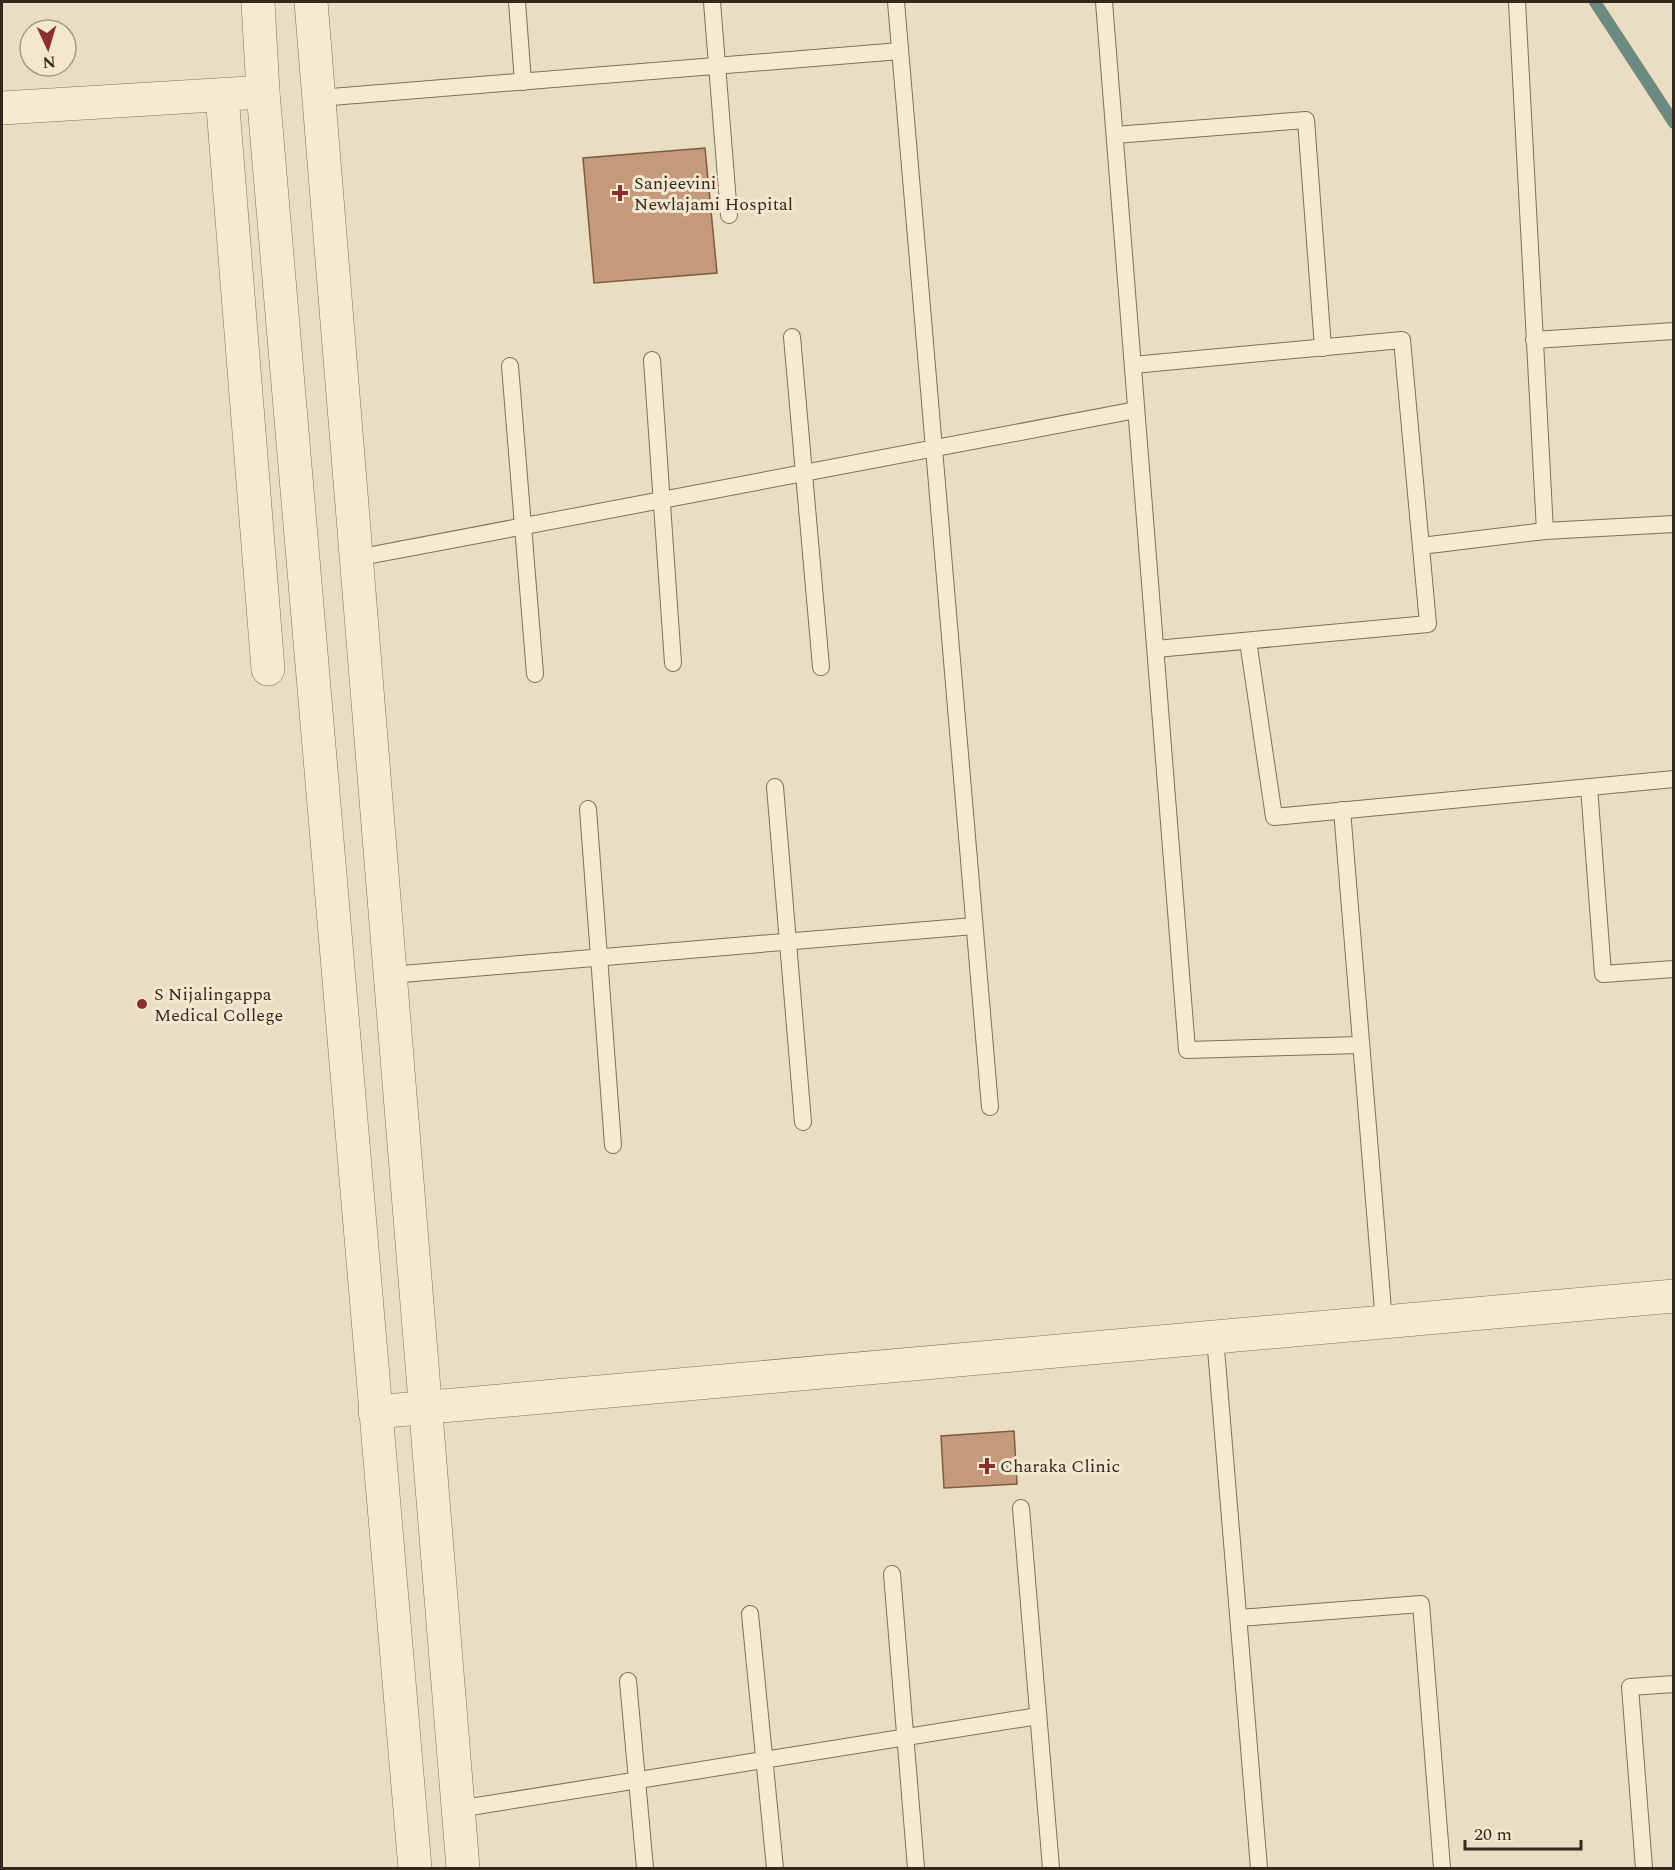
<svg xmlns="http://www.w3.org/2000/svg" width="1675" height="1870" font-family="Spectral,serif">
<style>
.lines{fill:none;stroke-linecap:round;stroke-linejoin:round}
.stream{stroke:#6c8982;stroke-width:12}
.building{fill:#c59a7a;stroke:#7e5a42;stroke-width:1.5}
.service-casing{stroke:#816f5a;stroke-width:18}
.minor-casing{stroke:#816f5a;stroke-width:34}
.tertiary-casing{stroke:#816f5a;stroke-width:34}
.service{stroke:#f5ebd3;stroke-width:16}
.minor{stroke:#f5ebd3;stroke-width:33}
.tertiary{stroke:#f5ebd3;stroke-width:33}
.poi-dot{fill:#8b3030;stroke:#f2e8d0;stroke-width:2}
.labels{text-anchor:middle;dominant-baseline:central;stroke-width:6;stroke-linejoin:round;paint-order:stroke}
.poi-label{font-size:18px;fill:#32281d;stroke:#f2e8d0;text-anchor:start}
</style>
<rect width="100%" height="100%" fill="#e9dec1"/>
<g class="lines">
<path class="stream" d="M1595 2 1674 123"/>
</g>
<g class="building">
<path d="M705 148 717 273 594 283 583 158Z"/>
<path d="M1014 1431 1017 1484 944 1488 941 1436Z"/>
</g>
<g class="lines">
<g class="service-casing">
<g id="service">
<path d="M517 2 523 82"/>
<path d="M712 2 729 215"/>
<path d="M896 2 990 1107"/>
<path d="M1104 2 1187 1050 1361 1045"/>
<path d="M1517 2 1545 531"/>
<path d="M319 98 900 51"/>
<path d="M1115 135 1306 120 1323 348"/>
<path d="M792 337 821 667"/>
<path d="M1534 340 1674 331"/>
<path d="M652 360 673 663"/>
<path d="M1133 365 1402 340 1428 624 1156 649"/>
<path d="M510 366 535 674"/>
<path d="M1421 546 1545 531 1674 524"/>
<path d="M356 558 1136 410"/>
<path d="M1248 641 1274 817 1674 779"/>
<path d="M775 787 803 1122"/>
<path d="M1589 787 1603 974 1674 969"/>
<path d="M588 809 613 1145"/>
<path d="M1342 810 1384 1322"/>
<path d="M390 975 974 926"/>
<path d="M1215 1337 1259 1868"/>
<path d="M1021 1508 1051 1868"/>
<path d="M892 1574 916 1868"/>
<path d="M750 1614 775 1868"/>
<path d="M1239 1618 1421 1604 1442 1868"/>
<path d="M628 1681 645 1868"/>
<path d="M458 1809 1038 1716"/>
<path d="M1644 1868 1630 1687 1674 1684"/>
</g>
</g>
<g class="minor-casing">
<g id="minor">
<path d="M222 95 268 669"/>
<path d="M2 108 263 92"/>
</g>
</g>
<g class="tertiary-casing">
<g id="tertiary">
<path d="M258 2 263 92 415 1868"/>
<path d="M311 2 463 1868"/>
<path d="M375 1412 1674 1296"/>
</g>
</g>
<use href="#service" class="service"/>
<use href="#minor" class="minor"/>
<use href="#tertiary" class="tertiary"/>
</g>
<g class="poi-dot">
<path d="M617 184h6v6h6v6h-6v6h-6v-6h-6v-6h6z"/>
<circle cx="142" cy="1004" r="6"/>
<path d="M984 1457h6v6h6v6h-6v6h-6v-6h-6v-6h6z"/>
</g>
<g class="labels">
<g class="poi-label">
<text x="634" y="183">Sanjeevini<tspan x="634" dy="21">Newlajami Hospital</tspan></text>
<text x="154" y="994">S Nijalingappa<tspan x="154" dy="21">Medical College</tspan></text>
<text x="1000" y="1466">Charaka Clinic</text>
</g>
</g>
<rect width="1675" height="1870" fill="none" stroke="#32281d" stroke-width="6"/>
<g transform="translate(48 48) rotate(176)"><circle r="28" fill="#f2e8d0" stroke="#a59b88" stroke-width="1.5"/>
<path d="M0-4.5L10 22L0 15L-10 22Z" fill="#8b3030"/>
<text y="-9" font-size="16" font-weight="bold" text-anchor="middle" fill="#32281d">N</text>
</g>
<path d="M1465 1840v9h116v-9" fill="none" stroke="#32281d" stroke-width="3"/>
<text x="1474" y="1840" font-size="18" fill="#32281d" stroke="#f2e8d0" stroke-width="4.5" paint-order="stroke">20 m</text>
</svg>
